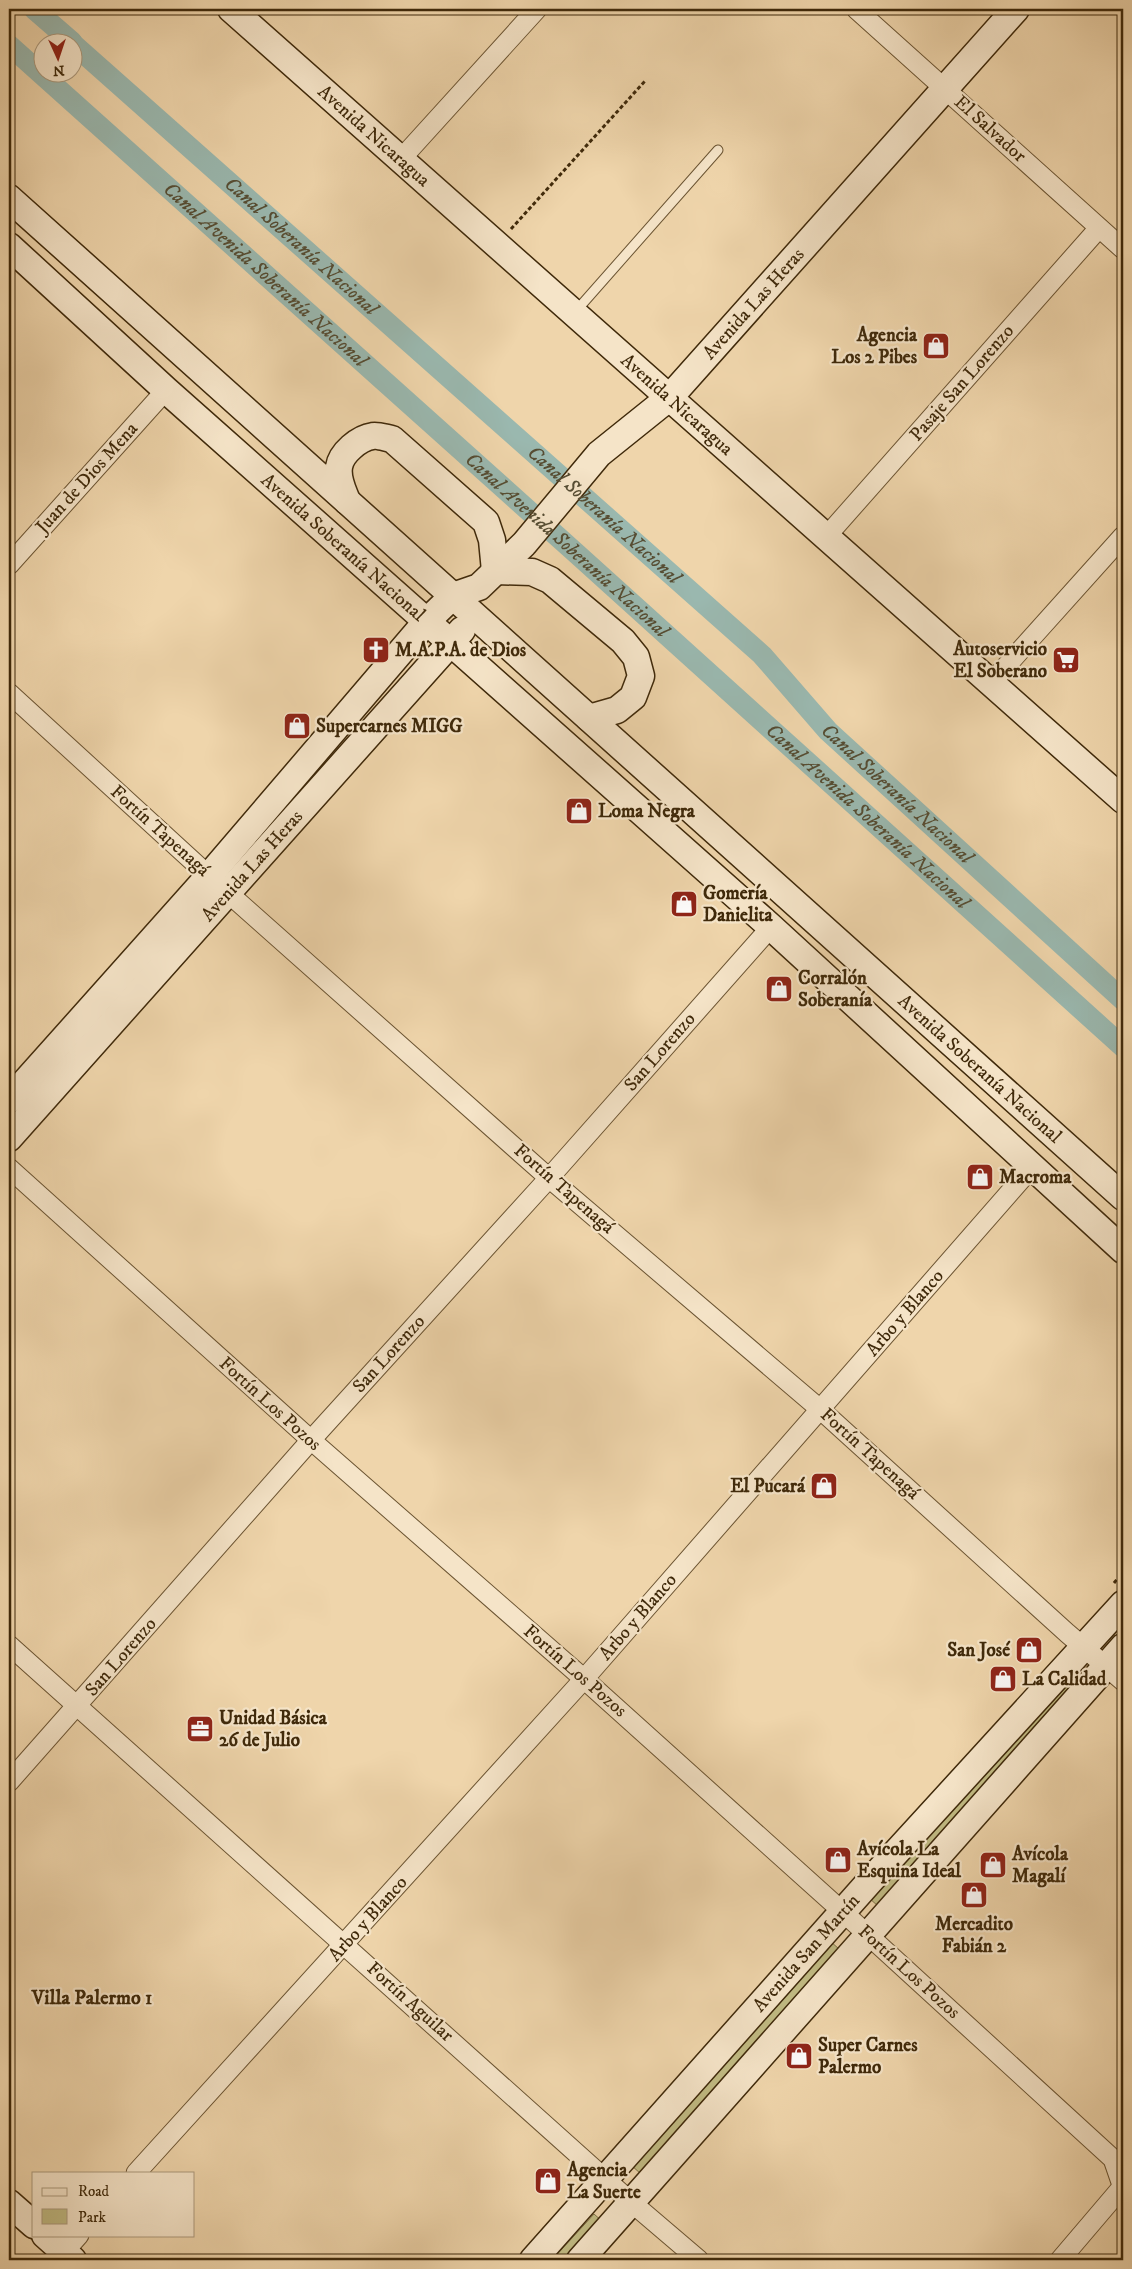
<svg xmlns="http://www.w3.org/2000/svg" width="1132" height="2269" font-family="'IM FELL DW Pica',serif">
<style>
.green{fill:#c1bb83;stroke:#807246}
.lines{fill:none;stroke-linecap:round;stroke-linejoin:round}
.canal{stroke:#9ab8af;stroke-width:21}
.lane-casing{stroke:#6b5432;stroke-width:11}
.street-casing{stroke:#6b5432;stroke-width:21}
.secondary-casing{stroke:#3f290a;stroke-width:29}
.path{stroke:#3f290a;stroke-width:3;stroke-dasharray:4 2.5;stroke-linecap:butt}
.lane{stroke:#f5e4c8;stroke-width:9}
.street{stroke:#f5e4c8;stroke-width:19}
.secondary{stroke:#f5e4c8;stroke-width:26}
.labels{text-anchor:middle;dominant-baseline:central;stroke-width:4.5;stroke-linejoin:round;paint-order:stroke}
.street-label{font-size:19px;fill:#3f290a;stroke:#f5e4c8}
.poi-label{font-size:19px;font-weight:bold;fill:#3f290a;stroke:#f5e4c8;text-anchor:start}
.water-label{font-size:20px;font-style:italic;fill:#564d33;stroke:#f5e4c8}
.neighbourhood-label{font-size:20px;font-weight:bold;fill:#3f290a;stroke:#f5e4c8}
</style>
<rect width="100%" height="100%" fill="#efd5ab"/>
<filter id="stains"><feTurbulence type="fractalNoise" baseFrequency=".004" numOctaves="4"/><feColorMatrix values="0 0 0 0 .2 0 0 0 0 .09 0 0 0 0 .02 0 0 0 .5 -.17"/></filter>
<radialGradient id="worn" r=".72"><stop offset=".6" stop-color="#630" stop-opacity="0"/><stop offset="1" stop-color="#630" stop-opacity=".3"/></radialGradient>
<g class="green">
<path d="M1068 1674 1078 1682 878 1906 869 1898Z"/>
<path d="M830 1941 839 1949 641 2174 631 2165Z"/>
<path d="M594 2214 603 2222 568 2260H552Z"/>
</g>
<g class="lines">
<g class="canal">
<path d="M34 9 72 42"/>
<path id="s1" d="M72 43 762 655 828 731 1123 1000"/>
<path id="s2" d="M9 45 577 554 1123 1047"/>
</g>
<g class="lane-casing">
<path id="lane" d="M576 311 718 150"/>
</g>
<g class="street-casing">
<g id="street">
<path d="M856 9 1123 249"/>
<path d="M401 159 537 9"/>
<path d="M825 538 1099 228"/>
<path d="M9 565 166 390"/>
<path d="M991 683 1123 536"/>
<path d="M9 693 209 876 549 1178 821 1410 1067 1633 1123 1681"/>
<path d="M9 1168 311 1440 584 1679 833 1903 1113 2159 1123 2188"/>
<path d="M9 1645 631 2202 699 2260"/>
<path d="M9 1782 311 1440 549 1178 771 927"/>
<path d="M136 2173 584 1679 1032 1167"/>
<path d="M57 2260 79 2235"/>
<path d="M1060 2260 1123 2186"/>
</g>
</g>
<g class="secondary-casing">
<g id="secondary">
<path id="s3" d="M231 9 1123 800"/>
<path id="s4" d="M9 198 1123 1197"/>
<path id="s5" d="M9 246 166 390 771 927 1123 1250"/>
<path d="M347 501C343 490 337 479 339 467 341 453 359 438 373 436 378 435 386 438 392 439L486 522 492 540 495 571 532 572 550 580 623 641 636 657 641 676 633 697 617 710 589 718"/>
<path id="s6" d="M9 1100 209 876 427 621 453 596 479 587 524 544 599 454 670 397 1016 9"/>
<path id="s7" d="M9 1138 462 630"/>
<path d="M9 2203 34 2225"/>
<path d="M45 2235 73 2260"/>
<path id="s8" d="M533 2260 870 1881 1123 1604"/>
<path d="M580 2260 1123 1647"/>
</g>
</g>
<g class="path">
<path d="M511 229 645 81"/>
<path d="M1114 1583 1123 1572"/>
</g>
<use href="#lane" class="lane"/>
<use href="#street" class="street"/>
<use href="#secondary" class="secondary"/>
</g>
<defs>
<g id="shop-square" transform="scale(1.4375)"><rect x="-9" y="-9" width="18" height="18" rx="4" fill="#8f2418" stroke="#f5e4c8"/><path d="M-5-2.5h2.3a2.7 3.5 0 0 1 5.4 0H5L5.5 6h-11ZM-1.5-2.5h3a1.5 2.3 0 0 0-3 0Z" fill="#fff"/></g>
<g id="church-square" transform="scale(1.4375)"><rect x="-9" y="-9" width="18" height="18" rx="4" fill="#8f2418" stroke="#f5e4c8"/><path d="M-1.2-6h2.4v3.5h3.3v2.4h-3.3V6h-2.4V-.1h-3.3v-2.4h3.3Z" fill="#fff"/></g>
<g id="supermarket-square" transform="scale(1.4375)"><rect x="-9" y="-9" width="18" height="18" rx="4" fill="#8f2418" stroke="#f5e4c8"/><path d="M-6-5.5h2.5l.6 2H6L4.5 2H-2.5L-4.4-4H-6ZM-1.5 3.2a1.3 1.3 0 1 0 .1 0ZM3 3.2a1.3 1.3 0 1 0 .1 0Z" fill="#fff"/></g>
<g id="office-square" transform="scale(1.4375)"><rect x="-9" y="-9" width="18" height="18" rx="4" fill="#8f2418" stroke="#f5e4c8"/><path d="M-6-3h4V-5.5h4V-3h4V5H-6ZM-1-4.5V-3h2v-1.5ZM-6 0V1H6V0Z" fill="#fff"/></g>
</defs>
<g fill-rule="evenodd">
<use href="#shop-square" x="936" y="346"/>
<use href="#church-square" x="376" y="650"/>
<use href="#supermarket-square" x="1066" y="660"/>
<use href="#shop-square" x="297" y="726"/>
<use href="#shop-square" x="579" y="811"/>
<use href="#shop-square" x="684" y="904"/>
<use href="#shop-square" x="779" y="989"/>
<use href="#shop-square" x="980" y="1177"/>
<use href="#shop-square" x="824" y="1486"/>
<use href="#shop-square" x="1029" y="1650"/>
<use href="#shop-square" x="1003" y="1679"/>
<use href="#office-square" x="200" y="1729"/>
<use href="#shop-square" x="838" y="1860"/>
<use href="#shop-square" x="993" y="1865"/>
<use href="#shop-square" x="974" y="1895"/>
<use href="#shop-square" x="799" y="2056"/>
<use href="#shop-square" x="548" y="2181"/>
</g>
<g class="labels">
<g class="street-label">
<text transform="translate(990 129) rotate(42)">El Salvador</text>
<text stroke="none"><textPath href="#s3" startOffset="191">Avenida Nicaragua</textPath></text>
<text stroke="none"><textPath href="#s6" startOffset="1095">Avenida Las Heras</textPath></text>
<text transform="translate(962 383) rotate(-49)">Pasaje San Lorenzo</text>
<text stroke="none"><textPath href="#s3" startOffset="596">Avenida Nicaragua</textPath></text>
<text transform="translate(87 478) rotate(-48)">Juan de Dios Mena</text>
<text stroke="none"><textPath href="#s5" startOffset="450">Avenida Soberanía Nacional</textPath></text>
<text transform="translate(160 831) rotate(42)">Fortín Tapenagá</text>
<text stroke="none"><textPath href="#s7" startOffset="365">Avenida Las Heras</textPath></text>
<text transform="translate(660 1052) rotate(-49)">San Lorenzo</text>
<text stroke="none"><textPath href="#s4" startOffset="1304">Avenida Soberanía Nacional</textPath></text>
<text transform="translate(564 1189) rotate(41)">Fortín Tapenagá</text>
<text transform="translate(905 1313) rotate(-49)">Arbo y Blanco</text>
<text transform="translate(389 1354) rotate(-48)">San Lorenzo</text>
<text transform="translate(270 1404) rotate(42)">Fortín Los Pozos</text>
<text transform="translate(870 1454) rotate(42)">Fortín Tapenagá</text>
<text transform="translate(638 1617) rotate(-49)">Arbo y Blanco</text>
<text transform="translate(121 1657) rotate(-49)">San Lorenzo</text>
<text transform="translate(575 1671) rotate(41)">Fortín Los Pozos</text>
<text transform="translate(368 1919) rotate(-48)">Arbo y Blanco</text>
<text stroke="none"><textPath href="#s8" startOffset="411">Avenida San Martín</textPath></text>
<text transform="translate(909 1972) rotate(42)">Fortín Los Pozos</text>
<text transform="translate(410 2002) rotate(42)">Fortín Aguilar</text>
</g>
<g class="poi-label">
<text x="917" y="335" text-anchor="end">Agencia<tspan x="917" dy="22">Los 2 Pibes</tspan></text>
<text x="1047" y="649" text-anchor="end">Autoservicio<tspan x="1047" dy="22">El Soberano</tspan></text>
<text x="395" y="650">M.A.P.A. de Dios</text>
<text x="316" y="726">Supercarnes MIGG</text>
<text x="598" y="811">Loma Negra</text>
<text x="703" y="893">Gomería<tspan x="703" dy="22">Danielita</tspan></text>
<text x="798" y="978">Corralón<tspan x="798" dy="22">Soberanía</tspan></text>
<text x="999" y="1177">Macroma</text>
<text x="805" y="1486" text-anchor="end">El Pucará</text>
<text x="1010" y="1650" text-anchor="end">San José</text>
<text x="1022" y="1679">La Calidad</text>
<text x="219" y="1718">Unidad Básica<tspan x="219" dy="22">26 de Julio</tspan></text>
<text x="857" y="1849">Avícola La<tspan x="857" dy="22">Esquina Ideal</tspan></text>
<text x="1012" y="1854">Avícola<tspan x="1012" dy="22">Magalí</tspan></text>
<text x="974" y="1924" text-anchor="middle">Mercadito<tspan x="974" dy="22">Fabián 2</tspan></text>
<text x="818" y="2045">Super Carnes<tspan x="818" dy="22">Palermo</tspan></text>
<text x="567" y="2170">Agencia<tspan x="567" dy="22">La Suerte</tspan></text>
</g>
<g class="water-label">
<text stroke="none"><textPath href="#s1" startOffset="306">Canal Soberanía Nacional</textPath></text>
<text stroke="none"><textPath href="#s2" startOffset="344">Canal Avenida Soberanía Nacional</textPath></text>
<text stroke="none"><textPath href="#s1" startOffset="711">Canal Soberanía Nacional</textPath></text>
<text stroke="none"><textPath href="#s2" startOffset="749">Canal Avenida Soberanía Nacional</textPath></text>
<text stroke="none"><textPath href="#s1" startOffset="1116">Canal Soberanía Nacional</textPath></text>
<text stroke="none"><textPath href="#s2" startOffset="1154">Canal Avenida Soberanía Nacional</textPath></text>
</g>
<g class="neighbourhood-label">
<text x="92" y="1998">Villa Palermo 1</text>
</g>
</g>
<rect width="1132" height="2269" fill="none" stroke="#efd5ab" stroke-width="30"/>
<rect x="10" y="10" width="1112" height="2249" fill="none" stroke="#3f290a" stroke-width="2.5"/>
<rect x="15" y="15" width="1102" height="2239" fill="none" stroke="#3f290a"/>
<rect x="32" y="2172" width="162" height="65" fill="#f5e4c8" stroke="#ac997c"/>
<rect x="42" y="2188" width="25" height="8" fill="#f5e4c8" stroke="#ac997c"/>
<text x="78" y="2196" font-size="15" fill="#3f290a">Road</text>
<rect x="42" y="2209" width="25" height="15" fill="#c1bb83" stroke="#ac997c"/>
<text x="78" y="2222" font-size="15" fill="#3f290a">Park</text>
<g transform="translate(58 58) rotate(177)"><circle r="24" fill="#f5e4c8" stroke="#ac997c"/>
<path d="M0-4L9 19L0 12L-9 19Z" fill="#8f2418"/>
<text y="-8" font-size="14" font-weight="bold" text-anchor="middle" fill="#3f290a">N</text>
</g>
<rect width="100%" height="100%" filter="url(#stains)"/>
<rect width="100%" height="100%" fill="url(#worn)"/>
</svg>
